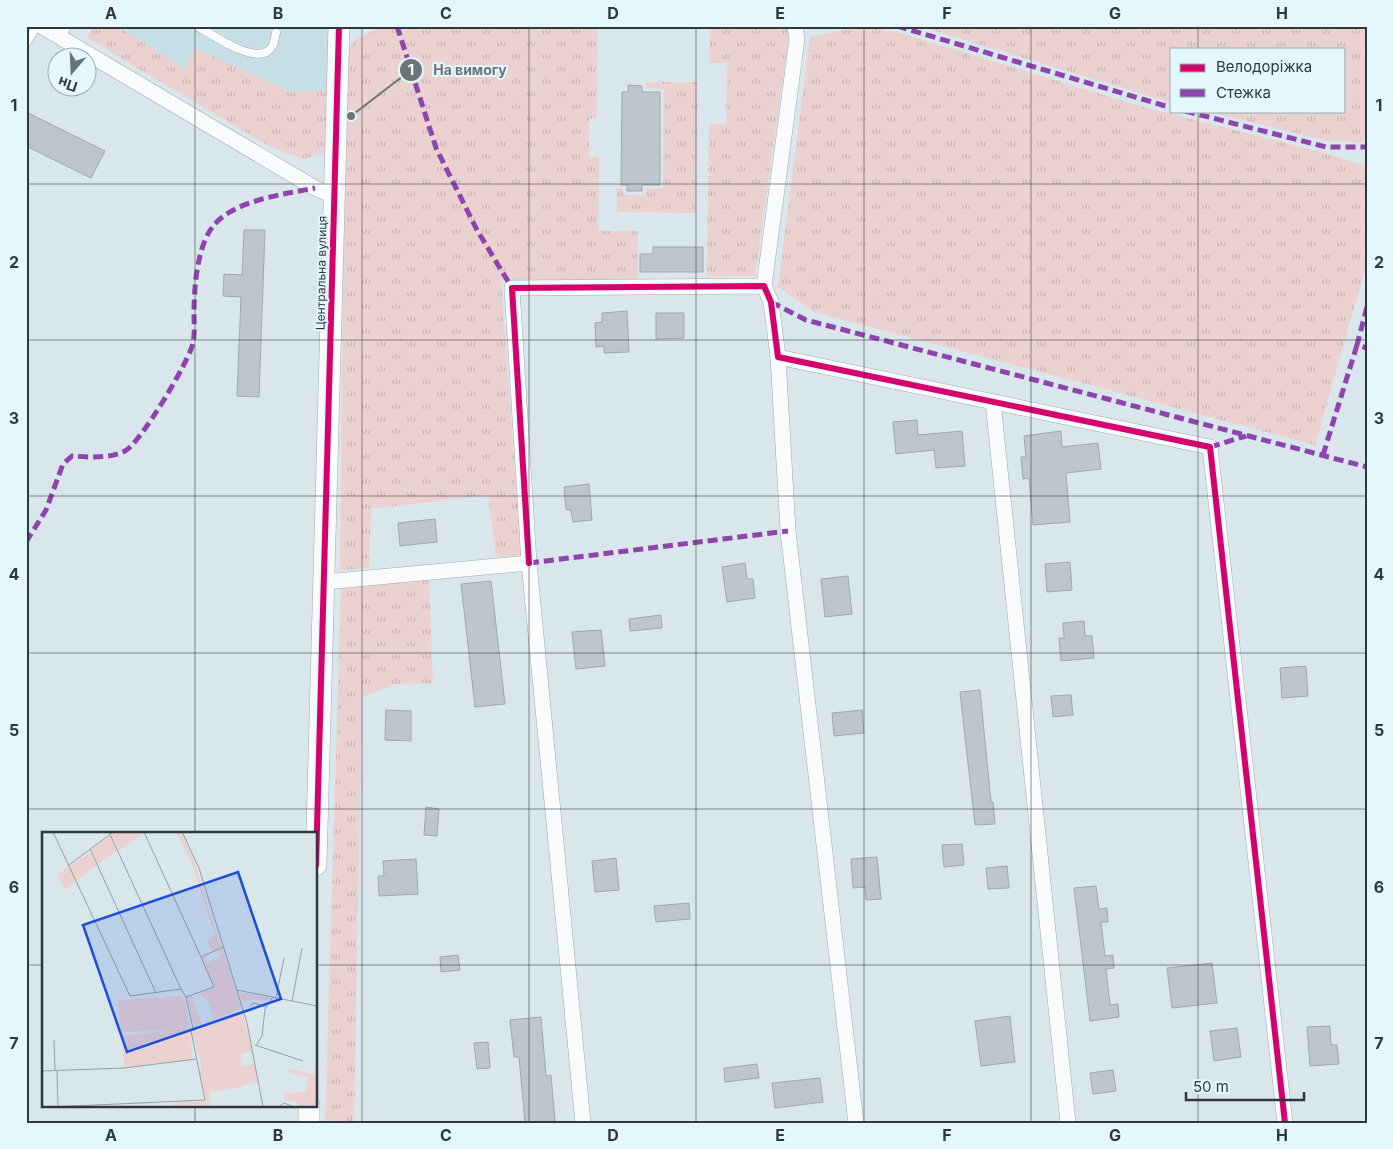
<svg xmlns="http://www.w3.org/2000/svg" width="1393" height="1149" font-family="Inter,sans-serif">
<style>
.built{fill:#c7dfe7}
.grass{fill:url(#grass-tufts)}
.building{fill:#bdc7cb;stroke:#9fa9ad}
.lines{fill:none;stroke-linecap:round;stroke-linejoin:round}
.lane-casing{stroke:#a0abae;stroke-width:9}
.street-casing{stroke:#a0abae;stroke-width:16}
.secondary-casing{stroke:#a0abae;stroke-width:22}
.lane{stroke:#f9fbfc;stroke-width:8}
.street{stroke:#f9fbfc;stroke-width:15}
.secondary{stroke:#f9fbfc;stroke-width:21}
.quiet{stroke:#8e44ad;stroke-width:5;stroke-dasharray:10 5;stroke-linecap:butt}
.cycleway-casing{stroke:#e3f7fd;stroke-width:9}
.cycleway{stroke:#d6006c;stroke-width:6}
.grid{fill:none;stroke:#2f383c;stroke-width:1;stroke-opacity:0.55}
.labels{text-anchor:middle;dominant-baseline:central;stroke-width:4;stroke-linejoin:round;paint-order:stroke}
.street-label{font-size:12px;fill:#2f383c;stroke:#e3f7fd}
.inset-road{fill:none;stroke:#95a0a5;stroke-width:1}
.view{fill:#1d4ed8;fill-opacity:0.15;stroke:#1d4ed8;stroke-width:2.5}
.inset-edge{fill:none;stroke:#2f383c;stroke-width:2.5}
.leader{fill:none;stroke:#6a7579;stroke-width:2}
.callout-dot{fill:#6a7579;stroke:#e3f7fd;stroke-width:2}
.mark-label{font-size:15px;text-anchor:middle;font-weight:bold;fill:#fff}
.callout-label{font-size:14px;text-anchor:middle;font-weight:bold;fill:#6a7579;stroke:#e3f7fd;stroke-width:4;stroke-linejoin:round;paint-order:stroke}
.neatline{fill:none;stroke:#2f383c;stroke-width:2}
.grid-label{font-size:16px;text-anchor:middle;font-weight:bold;fill:#2f383c}
</style>
<defs>
<pattern id="grass-tufts" width="24" height="20" patternUnits="userSpaceOnUse" patternTransform="scale(1.25)"><rect width="24" height="20" fill="#ebd2d1"/><path d="M3 7l-1-3M5 7V3M7 7l1-3M15 17l-1-3M17 17v-4M19 17l1-3" fill="none" stroke="#cab5b4"/></pattern>
</defs>
<rect width="100%" height="100%" fill="#d9e6eb"/>
<path class="built" d="M117 26H329L327 91 291 92 195 48 185 69Z"/>
<g class="grass">
<path d="M93 26H117L185 69 195 48 291 92 327 91 325 153 304 159 270 147 87 38Z"/>
<path d="M383 26H598L597 118 589 119V157H599L598 231H638L637 280 501 281 521 555 496 557 488 495 371 509 369 568 340 570 343 283 348 51 355 39Z"/>
<path d="M710 26H784L790 29 755 276H707L709 124H726L727 63H709Z"/>
<path d="M868 26 907 35 1147 108 1325 153 1367 167V263L1315 445 814 312 778 287 810 36Z"/>
<path d="M919 26H1367V143L1327 141 1206 111H1344V49H1172V103Z"/>
<path d="M646 82H697L696 213 617 212V188L623 189 624 195H645L646 189 663 188 664 89 646 88Z"/>
<path d="M429 578 433 683 396 684 362 697 354 1123H325L341 585Z"/>
</g>
<g class="building">
<path d="M628 85 642 86V92H660V185H642V191H627V185H621L622 92H628Z"/>
<path d="M26 112 105 151 91 178 26 146Z"/>
<path d="M244 230H265L259 397 237 396 241 297 223 296 224 274 242 275Z"/>
<path d="M653 247H703V272H640V254H653Z"/>
<path d="M627 311 629 352 604 353V346L596 347 595 323 602 322V313Z"/>
<path d="M656 313H684V338L656 339Z"/>
<path d="M917 420 918 435 962 431 965 466 936 468 934 450 896 454 893 422Z"/>
<path d="M1061 431 1062 447 1098 443 1101 469 1066 473 1070 522 1033 525 1029 478 1023 479 1021 457H1026L1024 436Z"/>
<path d="M589 484 592 520 573 522 571 510H566L564 487Z"/>
<path d="M435 519 437 542 400 546 398 523Z"/>
<path d="M1070 562 1072 590 1047 592 1045 564Z"/>
<path d="M745 563 747 579H753L755 598 727 602 722 567Z"/>
<path d="M848 576 852 614 825 617 821 579Z"/>
<path d="M491 581 505 704 475 707 461 584Z"/>
<path d="M661 615 662 628 630 631 629 619Z"/>
<path d="M1084 621 1085 636H1092L1094 658 1061 661 1059 638H1064L1063 623Z"/>
<path d="M601 630 605 666 576 669 572 632Z"/>
<path d="M1306 666 1308 696 1282 698 1280 668Z"/>
<path d="M980 690 991 802H993L995 824 975 825 960 692Z"/>
<path d="M1071 695 1073 715 1053 717 1051 696Z"/>
<path d="M386 710 411 711V741L385 740Z"/>
<path d="M862 710 864 733 834 736 832 713Z"/>
<path d="M426 807 439 809 437 836 424 835Z"/>
<path d="M962 844 964 865 944 867 942 845Z"/>
<path d="M877 857 881 899 866 900 865 887 853 888 851 859Z"/>
<path d="M616 858 619 890 595 892 592 861Z"/>
<path d="M416 859 418 894 379 896 378 876H384L383 861Z"/>
<path d="M1007 866 1009 888 988 889 986 868Z"/>
<path d="M1096 886 1099 909 1107 908 1108 922H1101L1105 956 1113 955 1114 968 1106 969 1110 1005 1118 1004 1119 1017 1090 1021 1074 888Z"/>
<path d="M689 903 690 919 656 922 654 906Z"/>
<path d="M458 955 460 970 441 972 440 957Z"/>
<path d="M1212 963 1217 1003 1172 1008 1167 968Z"/>
<path d="M1010 1016 1015 1062 981 1066 975 1021Z"/>
<path d="M541 1017 546 1076 551 1075 555 1121 525 1123 519 1057H514L510 1020Z"/>
<path d="M1330 1026 1331 1045H1337L1339 1064 1310 1066 1307 1027Z"/>
<path d="M1237 1028 1241 1057 1214 1061 1210 1031Z"/>
<path d="M488 1042 490 1068 477 1069 474 1043Z"/>
<path d="M757 1064 759 1078 725 1082 724 1068Z"/>
<path d="M1113 1070 1116 1091 1093 1094 1090 1073Z"/>
<path d="M820 1078 823 1102 775 1108 772 1083Z"/>
</g>
<g class="lines">
<g class="lane-casing">
<g id="lane">
<path d="M197 26C211 34 258 67 271 48 274 45 275 37 276 33"/>
<path d="M59 37 68 26"/>
<path d="M26 44 37 26"/>
</g>
</g>
<g class="street-casing">
<g id="street">
<path d="M41 26 315 188 333 196"/>
<path d="M764 286 797 39 795 26"/>
<path d="M778 357 788 531 856 1123"/>
<path d="M993 402 1068 1123"/>
<path d="M529 563 512 288 764 286 771 302 778 357 1210 447 1285 1123"/>
<path d="M325 582 529 563 583 1123"/>
</g>
</g>
<g class="secondary-casing">
<g id="secondary">
<path d="M316 865 339 26"/>
<path d="M309 1123V1105"/>
</g>
</g>
<use href="#lane" class="lane"/>
<use href="#street" class="street"/>
<use href="#secondary" class="secondary"/>
<g class="quiet">
<path d="M397 26 436 148 477 230 512 288"/>
<path d="M897 26 1172 108"/>
<path d="M1185 111 1326 147H1367"/>
<path d="M771 302 806 320 1367 467"/>
<path d="M1367 307 1357 345 1367 348"/>
<path d="M1210 447 1246 436"/>
<path d="M1323 455 1357 345"/>
<path d="M26 542 46 510 63 464 72 456C89 457 109 459 125 451 139 445 190 360 193 343 195 334 194 322 194 313 194 288 197 245 214 225 235 200 285 194 315 188"/>
<path d="M529 563 788 531"/>
</g>
<g class="cycleway-casing">
<g id="cycleway">
<path d="M529 563 512 288 764 286 771 302 778 357 1210 447 1285 1123"/>
<path d="M316 865 339 26"/>
</g>
</g>
<use href="#cycleway" class="cycleway"/>
</g>
<path class="grid" d="M195 26V833M362 26V1123M529 26V1123M696 26V1123M864 26V1123M1031 26V1123M1198 26V49M1198 111V1123M26 184H1367M26 340H1367M26 496H1367M26 653H1367M26 809H1367M26 965H44M316 965H1367M195 1105V1123"/>
<g class="labels">
<g class="street-label">
<text transform="translate(321 273) rotate(-89)">Центральна вулиця</text>
</g>
</g>
<g transform="translate(42 832)">
<rect width="275" height="275" fill="#d9e6eb"/>
<path d="M133 0H138L151 26 179 115 170 119 165 108 173 104 148 27ZM180 117 199 175 196 179 172 187 164 165 160 166 158 160 173 155 160 126 163 124 167 131 179 125 177 118ZM204 161 228 166V169L217 167 200 170 198 163ZM137 164 142 165 148 194 137 198 78 200 76 168ZM150 164 160 192 152 194 145 165ZM201 181 212 229 209 219 199 223 172 209 159 232 150 199ZM149 196 150 227 82 235 81 204ZM275 231V250L263 259 266 245 245 240 246 236 271 243ZM213 232 216 251 167 260 169 275H166L157 239Z" fill="#ebd2d1"/>
<path d="M73 0H100L101 2 77 18 69 2ZM68 3 75 19 55 32 49 17ZM48 20 54 34 22 58 15 43ZM154 203a8 8 0 1 1 16 0a8 8 0 1 1-16 0ZM198 204 200 255 164 260 155 212ZM272 251 275 252V275H255L256 271 242 268 243 261 263 260ZM163 269 166 275H131L132 271Z" fill="#ebd2d1"/>
<path class="inset-road" d="M11 0 88 164 139 157 144 165 172 155 159 125M67 0 139 157M102 0 159 125 181 115M140 0 157 36 205 191 221 275M48 17 114 161M27 33 71 0M195 158 275 174M144 165 151 196M234 166 242 126M250 169 260 116M208 174 212 171 224 175M12 208 13 239M213 213 261 229M214 214 220 204 223 177 231 165M0 239 82 236 154 227M15 239 16 275M9 275 163 268 149 199 201 179M236 275 242 271 252 275"/>
<path class="view" d="M196 40 239 167 85 220 41 93Z"/>
<rect width="275" height="275" class="inset-edge"/>
</g>
<path class="leader" d="M351 116L411 70"/>
<g class="callout-dot">
<circle cx="351" cy="116" r="5"/>
<circle cx="411" cy="70" r="12"/>
</g>
<g class="mark-label">
<text x="411" y="75">1</text>
</g>
<g class="callout-label">
<text x="470" y="75">На вимогу</text>
</g>
<rect width="1393" height="1149" fill="none" stroke="#e3f7fd" stroke-width="55"/>
<rect x="1170" y="48" width="175" height="65" fill="#e3f7fd" stroke="#9babb0"/>
<rect x="1180" y="64" width="25" height="8" fill="#d6006c" stroke="#9babb0"/>
<text x="1216" y="72" font-size="15" fill="#2f383c">Велодоріжка</text>
<rect x="1180" y="89" width="25" height="8" fill="#8e44ad" stroke="#9babb0"/>
<text x="1216" y="98" font-size="15" fill="#2f383c">Стежка</text>
<g transform="translate(72 72) rotate(199)"><circle r="24" fill="#e3f7fd" stroke="#9babb0"/>
<path d="M0-4L9 19L0 12L-9 19Z" fill="#6a7579"/>
<text y="-8" font-size="14" font-weight="bold" text-anchor="middle" fill="#2f383c">Пн</text>
</g>
<path d="M1186 1092v8h118v-8" fill="none" stroke="#2f383c" stroke-width="2.5"/>
<text x="1193" y="1092" font-size="15" fill="#2f383c" stroke="#e3f7fd" stroke-width="4" paint-order="stroke">50 m</text>
<rect x="28" y="28" width="1338" height="1094" class="neatline"/>
<g class="grid-label">
<text x="111" y="19">A</text>
<text x="278" y="19">B</text>
<text x="446" y="19">C</text>
<text x="613" y="19">D</text>
<text x="780" y="19">E</text>
<text x="947" y="19">F</text>
<text x="1115" y="19">G</text>
<text x="1282" y="19">H</text>
<text x="14" y="111">1</text>
<text x="1379" y="111">1</text>
<text x="14" y="268">2</text>
<text x="1379" y="268">2</text>
<text x="14" y="424">3</text>
<text x="1379" y="424">3</text>
<text x="14" y="580">4</text>
<text x="1379" y="580">4</text>
<text x="14" y="736">5</text>
<text x="1379" y="736">5</text>
<text x="14" y="893">6</text>
<text x="1379" y="893">6</text>
<text x="14" y="1049">7</text>
<text x="1379" y="1049">7</text>
<text x="111" y="1141">A</text>
<text x="278" y="1141">B</text>
<text x="446" y="1141">C</text>
<text x="613" y="1141">D</text>
<text x="780" y="1141">E</text>
<text x="947" y="1141">F</text>
<text x="1115" y="1141">G</text>
<text x="1282" y="1141">H</text>
</g>
</svg>
